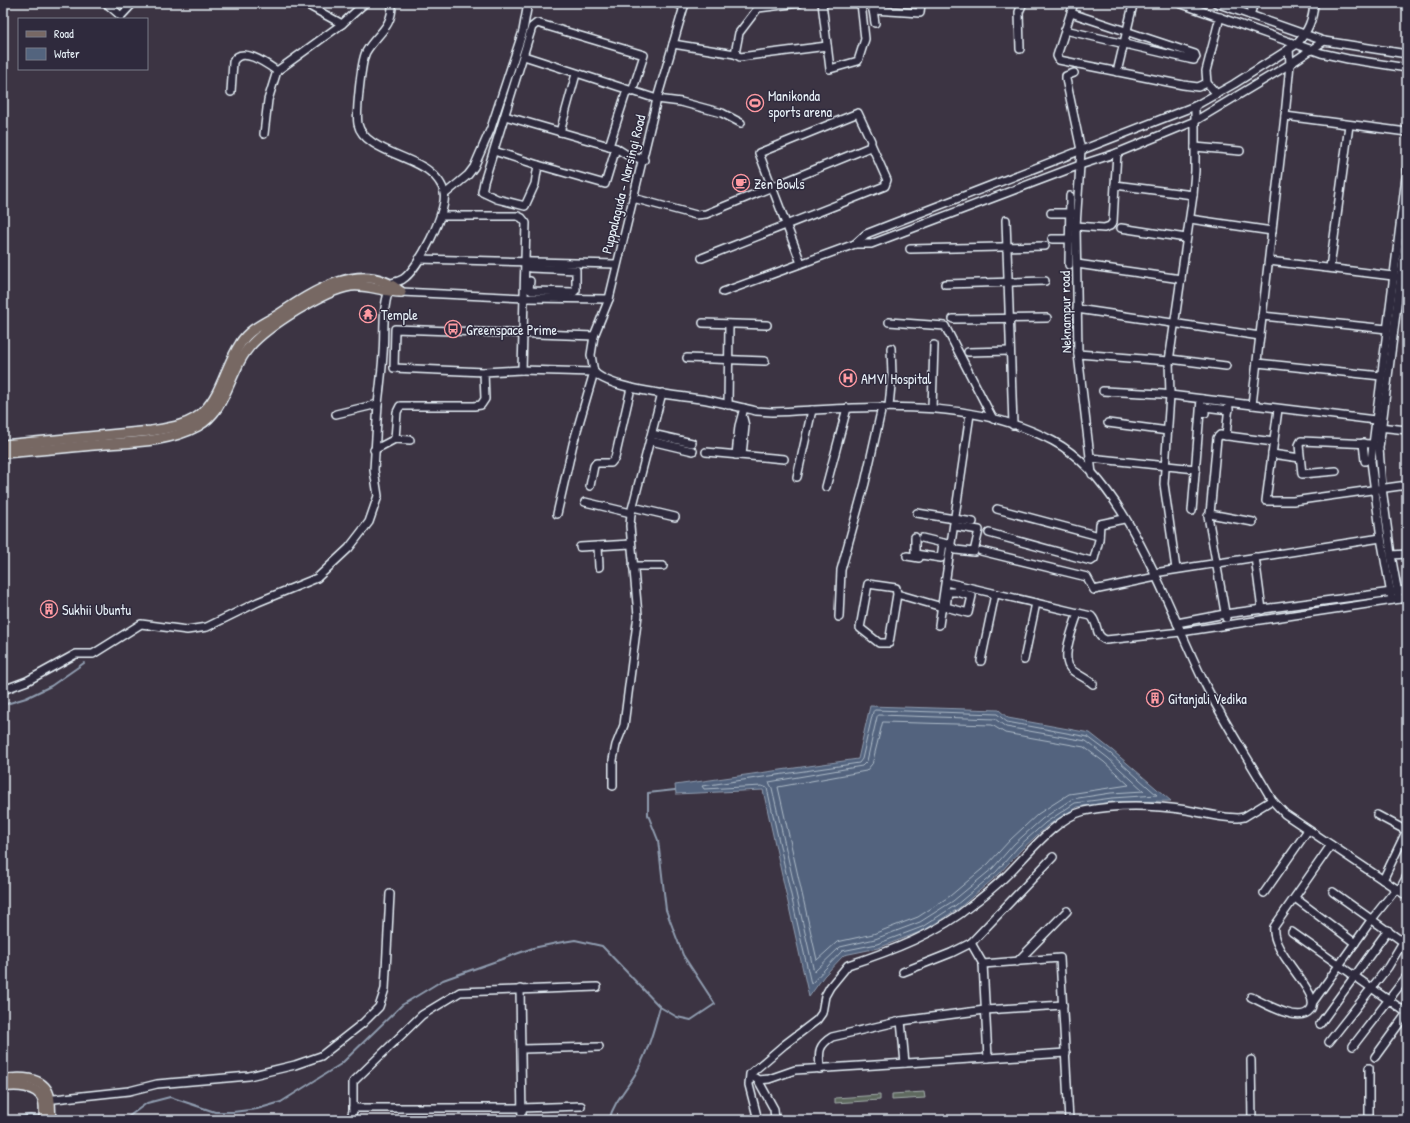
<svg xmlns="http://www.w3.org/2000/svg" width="1410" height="1123" font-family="'Patrick Hand',sans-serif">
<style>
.green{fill:#5e695e;stroke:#a3adab}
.water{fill:#53647e;stroke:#8f9caf}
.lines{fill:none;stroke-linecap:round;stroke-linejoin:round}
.shore{stroke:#acb9c7;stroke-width:1}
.stream{stroke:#8f9caf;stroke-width:2}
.minor-casing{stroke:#e8f1f8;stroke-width:10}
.major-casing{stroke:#e8f1f8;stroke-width:12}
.minor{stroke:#2f2a3d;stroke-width:7}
.major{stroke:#776864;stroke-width:9}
.labels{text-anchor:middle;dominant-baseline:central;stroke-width:3;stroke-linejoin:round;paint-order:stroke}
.poi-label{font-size:14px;fill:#e8f1f8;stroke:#2f2a3d;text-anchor:start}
.street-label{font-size:14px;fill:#e8f1f8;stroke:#2f2a3d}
</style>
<rect width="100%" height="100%" fill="#3c3443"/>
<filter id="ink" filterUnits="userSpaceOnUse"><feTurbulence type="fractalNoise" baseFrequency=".025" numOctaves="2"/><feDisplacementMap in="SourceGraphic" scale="8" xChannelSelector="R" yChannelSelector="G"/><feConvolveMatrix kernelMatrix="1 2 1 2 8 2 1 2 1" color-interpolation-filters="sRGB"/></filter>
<g filter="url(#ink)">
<g class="green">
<path d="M924 1092 925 1098 892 1100V1094Z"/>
<path d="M880 1095V1100L835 1103V1098Z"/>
</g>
<path class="water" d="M870 706 999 710 1008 718 1090 733 1113 751 1171 801 1112 802 1077 807 1047 826 1021 850 999 874 959 908 925 930 878 948 844 955 824 976 809 997 763 790 676 794 675 785 858 759Z"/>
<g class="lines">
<g class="shore">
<path d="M875 710 997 714 1007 722 1088 737 1111 754 1157 795 1112 798 1075 803 1045 823 1018 847 996 872 956 905 922 927 877 944 842 951 811 984 767 788 762 786 704 789 702 786 859 763 862 759 873 712Z"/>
<path d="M879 715 995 719 1006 727 1086 741 1108 758 1144 791 1111 793 1072 799 1042 819 1014 844 993 868 953 901 920 922 875 939 840 947 814 972 772 788 769 782 862 766 867 761 877 717Z"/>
<path d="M883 722 992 725 1005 733 1084 747 1104 762 1129 785 1069 794 1038 814 1010 840 988 864 950 896 918 917 873 934 837 942 817 960 778 787 866 771 872 764Z"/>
</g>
<g class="stream">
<path d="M3 705 26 698 51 686 84 663"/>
<path d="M54 1118 82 1120"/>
<path d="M3 1120 30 1115 41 1117"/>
<path d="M124 1120 147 1103 170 1097 215 1112H233L257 1109 281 1102 341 1064 402 1005 443 980 533 948 557 943 575 940 602 946 660 1007 677 1017 691 1020 715 1004 683 955 666 910 658 840 648 815V793L675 790"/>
<path d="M609 1120C614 1101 628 1088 637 1071 648 1051 654 1029 660 1007"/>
</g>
<g class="minor-casing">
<g id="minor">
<path d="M106 3 121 16 133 3"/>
<path d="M304 3 342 24 365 3"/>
<path d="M676 3 684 7"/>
<path d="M822 3 830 69 858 61 865 39 861 3"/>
<path d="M872 3 875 23"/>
<path d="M1074 3 1057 56 1059 60 1183 85 1198 87 1207 83 1217 94"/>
<path d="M1179 3 1321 53 1348 59 1407 68"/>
<path d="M1216 3 1324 41 1407 54"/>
<path d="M873 10 920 13 921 3"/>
<path d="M1250 15 1254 3"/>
<path d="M1065 30 1189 59 1194 60 1196 57 1195 54 1071 13"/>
<path d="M673 44 735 54 740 57 827 46"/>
<path d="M1020 49 1019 12 1023 3"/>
<path d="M735 54 739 33 758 8 800 3"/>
<path d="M524 56 657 99 681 102 722 113 741 123"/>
<path d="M1117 72 1133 5"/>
<path d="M1074 73 1066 76V79L1081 150 1076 226 1078 354 1092 474"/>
<path d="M1207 83 1206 71 1220 17"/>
<path d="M231 92 233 62C241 45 267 64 277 71"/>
<path d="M505 116 616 148 627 155 644 160"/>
<path d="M1285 116 1407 132"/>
<path d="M560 132 576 74"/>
<path d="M264 134 268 100 277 71 342 24"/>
<path d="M609 146 627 90"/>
<path d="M1195 147 1240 151"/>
<path d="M494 151 538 165 535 184 525 206 497 199 482 192 484 182 532 27 537 23 644 55 632 92"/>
<path d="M1117 153 1115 185 1193 195"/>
<path d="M538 165 605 184 616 148"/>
<path d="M445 194 468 175 474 167 491 128 523 31 528 3"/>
<path d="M633 198 696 215 706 214 870 147 871 141 858 113 759 153 801 263"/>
<path d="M1051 213H1074"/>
<path d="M1190 219 1272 231"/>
<path d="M1006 220 1013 425"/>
<path d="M1076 226 1104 228 1110 226 1113 222 1115 185"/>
<path d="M1121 228 1186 238"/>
<path d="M1052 239H1073"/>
<path d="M855 244H871L1080 165 1117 153 1195 121 1290 64 1324 41"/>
<path d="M910 249 1045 246"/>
<path d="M702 258 885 186 887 180 871 144"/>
<path d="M419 259 616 264"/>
<path d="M1269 261 1393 276 1407 279"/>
<path d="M1077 264 1181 279"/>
<path d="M1069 265 1070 196"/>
<path d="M1330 268 1349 125"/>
<path d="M530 281 529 289 532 291 574 292 576 290V270L530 268"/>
<path d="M945 284 1045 281"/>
<path d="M401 292 525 298 609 299"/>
<path d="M723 292 855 244 866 234 1195 106 1234 84 1297 44C1308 31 1313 20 1314 3"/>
<path d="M1077 309 1260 336"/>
<path d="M1262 316 1387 329"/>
<path d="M953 319 1047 318"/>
<path d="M889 322 945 326 993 419"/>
<path d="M703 323 767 325"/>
<path d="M968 352 1010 351"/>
<path d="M1078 354 1169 361"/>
<path d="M687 358 765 361"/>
<path d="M1170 359 1226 366"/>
<path d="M1257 363 1381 376"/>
<path d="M522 370 594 372C611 390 681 396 707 400 723 403 739 407 756 411L772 412C866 408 966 395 1053 441 1127 480 1168 610 1204 682 1224 723 1250 761 1272 800L1285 814 1407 896"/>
<path d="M484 372 394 368 395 329 594 336"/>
<path d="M1103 391 1162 394 1375 420"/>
<path d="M728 405 729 325"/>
<path d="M1252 405 1285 116 1290 64 1289 49"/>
<path d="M889 406 892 375 891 348"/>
<path d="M932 408 934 345"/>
<path d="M1278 409 1266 501H1293L1407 485"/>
<path d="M1202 413H1205V407L1229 410"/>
<path d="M336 414 378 404C380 387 382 371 383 354 385 330 381 305 392 283 395 282 400 281 403 279 418 270 448 210 444 193 443 185 436 176 429 171 411 156 363 149 358 124 356 114 361 62 366 52 377 33 393 28 392 3"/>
<path d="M1108 423 1168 431"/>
<path d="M1379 427 1407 430"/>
<path d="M652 434 692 443"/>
<path d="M1226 436 1229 405"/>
<path d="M395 439 397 412 400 406H474L481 405 485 399 484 372 522 370 526 223 522 218 518 216H441"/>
<path d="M651 441 693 451"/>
<path d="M1363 443 1365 461"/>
<path d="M374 450 395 439 410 440"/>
<path d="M706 452 784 459"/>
<path d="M1272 454 1300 458"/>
<path d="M736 455 739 426 744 408"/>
<path d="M742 455 745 426 743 418"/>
<path d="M1090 458 1196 469"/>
<path d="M1336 471 1302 474 1299 445 1301 441 1372 444"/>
<path d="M797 477 812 410"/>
<path d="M590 486 594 466 596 463H611L615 458 631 388"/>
<path d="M826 487 847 408"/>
<path d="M585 502 631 513 662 393"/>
<path d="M633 507 675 517"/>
<path d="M997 509 1099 536"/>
<path d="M1192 511 1201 399"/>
<path d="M917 513 973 522"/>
<path d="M557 514 573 444 594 372 591 355 594 336 609 299 657 99 685 3"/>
<path d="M1208 516 1226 618"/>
<path d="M1253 522 1210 514 1217 438 1220 435 1274 442"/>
<path d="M989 533 1091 561 1094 559 1099 540 1100 524 1124 519"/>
<path d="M915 537V554L941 558 943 543"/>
<path d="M922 538 947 544"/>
<path d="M598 546 599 567"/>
<path d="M951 546 956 550 974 552 979 530 954 526"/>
<path d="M580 547 631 544"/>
<path d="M981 551 1087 577 1094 590 1156 577"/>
<path d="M1391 555 1407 554"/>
<path d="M907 556 919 558"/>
<path d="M1255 557 1262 610"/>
<path d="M633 566H663"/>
<path d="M1176 569 1164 484 1170 395 1169 361 1193 195 1195 171V106"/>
<path d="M1154 573 1381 538"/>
<path d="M946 582 1091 616C1099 623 1094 636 1106 640L1181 632 1407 598"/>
<path d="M957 592H948L946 607 968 613 972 596 957 592 958 585"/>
<path d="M897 594 889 643H879L860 628 868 584 896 588 897 594 942 607"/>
<path d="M1399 599 1391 555 1382 488 1379 448 1407 226"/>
<path d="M1392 600 1381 538 1371 461 1407 169"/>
<path d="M1078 613C1074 626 1059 660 1072 670 1078 675 1086 678 1093 684"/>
<path d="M839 617 841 570 865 483 882 407"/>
<path d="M1177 623 1225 614 1407 590"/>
<path d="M939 625 970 414"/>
<path d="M1024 660 1036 603"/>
<path d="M981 661 995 594"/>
<path d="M3 690 27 681 76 654H93L141 624 187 630 207 627 258 602 317 578 349 548 369 522 378 496 374 470 378 404"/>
<path d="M613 786V760L616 745 624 725 638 615 630 526 631 513"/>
<path d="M1377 815 1407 831"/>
<path d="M1383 880 1407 830"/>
<path d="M1399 891 1407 876"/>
<path d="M1333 892 1406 944"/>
<path d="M1264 893 1308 830"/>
<path d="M1295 898 1355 943"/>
<path d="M1292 932 1407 1013"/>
<path d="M971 943 1053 857"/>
<path d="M1017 962 1067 911"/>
<path d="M983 964 1060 958 1069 1120"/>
<path d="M903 972 951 953 971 943 983 964 988 1058"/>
<path d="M520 989 522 1120"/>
<path d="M1251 997C1264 1003 1299 1024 1310 1010 1324 994 1270 954 1274 927L1331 845"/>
<path d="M1313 1002 1372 919 1396 889"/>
<path d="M901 1021 905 1063"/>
<path d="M1320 1024 1388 930"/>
<path d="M1329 1042 1388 967 1403 942"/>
<path d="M1353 1046 1407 976"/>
<path d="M522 1049 599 1047"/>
<path d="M1375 1057 1407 1013"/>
<path d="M1251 1060 1252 1120"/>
<path d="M1369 1068V1120"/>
<path d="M820 1069C819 1053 817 1046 832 1037L901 1021 985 1010 1063 1005"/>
<path d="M755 1078 758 1080 774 1109 775 1120"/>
<path d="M758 1080 769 1079 795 1070 1066 1053"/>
<path d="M45 1100 129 1091 157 1084 249 1076 295 1065 321 1056 363 1023 379 1007 385 989 390 894"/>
<path d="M353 1108H521L581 1106"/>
<path d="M350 1120 353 1111V1082L422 1015 460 992 597 987"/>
<path d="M758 1120 749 1085 750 1074 784 1045 817 1020 822 1013 825 996 830 987 848 965C891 951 937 934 973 904 984 896 995 886 1005 877 1026 857 1055 818 1084 811 1117 804 1153 805 1187 810 1203 813 1221 818 1238 818L1244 817 1272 800"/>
</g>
</g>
<g class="major-casing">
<g id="major">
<path d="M3 445 151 431C169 428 191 425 204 411 222 393 226 365 240 344 248 330 264 323 278 315 312 292 363 258 401 292"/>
<path d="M3 453C33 451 63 448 94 445 127 442 167 443 198 426 220 414 226 389 237 367 240 360 245 352 250 346 268 326 324 290 351 286 368 284 383 292 401 292"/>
<path d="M3 1080C18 1077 43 1076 49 1095 51 1103 50 1112 51 1120"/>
<path d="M3 1087C15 1085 38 1085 43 1100 45 1106 44 1114 44 1120"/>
</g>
</g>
<use href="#minor" class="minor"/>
<use href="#major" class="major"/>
</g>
</g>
<defs>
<g id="stadium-ring" transform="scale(0.9)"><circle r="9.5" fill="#2f2a3d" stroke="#ff9aa2" stroke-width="1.5"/><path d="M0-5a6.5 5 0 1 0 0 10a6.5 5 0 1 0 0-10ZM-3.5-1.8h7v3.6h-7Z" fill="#ff9aa2"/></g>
<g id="cafe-ring" transform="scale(0.9)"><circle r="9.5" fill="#2f2a3d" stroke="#ff9aa2" stroke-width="1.5"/><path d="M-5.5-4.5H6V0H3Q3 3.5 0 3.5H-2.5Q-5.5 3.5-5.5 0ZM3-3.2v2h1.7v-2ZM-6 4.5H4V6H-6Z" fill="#ff9aa2"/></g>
<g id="temple-ring" transform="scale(0.9)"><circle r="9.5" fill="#2f2a3d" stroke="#ff9aa2" stroke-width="1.5"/><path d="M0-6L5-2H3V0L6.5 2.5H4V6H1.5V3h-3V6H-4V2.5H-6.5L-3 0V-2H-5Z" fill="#ff9aa2"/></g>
<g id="bus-ring" transform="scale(0.9)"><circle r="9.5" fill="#2f2a3d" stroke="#ff9aa2" stroke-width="1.5"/><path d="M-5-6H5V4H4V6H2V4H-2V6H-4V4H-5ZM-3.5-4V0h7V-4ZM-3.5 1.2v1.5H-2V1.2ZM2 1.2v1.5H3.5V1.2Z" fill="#ff9aa2"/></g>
<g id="hospital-ring" transform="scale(0.9)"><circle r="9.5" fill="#2f2a3d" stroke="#ff9aa2" stroke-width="1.5"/><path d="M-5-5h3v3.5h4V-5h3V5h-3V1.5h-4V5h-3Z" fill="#ff9aa2"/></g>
<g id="building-ring" transform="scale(0.9)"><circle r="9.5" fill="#2f2a3d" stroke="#ff9aa2" stroke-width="1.5"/><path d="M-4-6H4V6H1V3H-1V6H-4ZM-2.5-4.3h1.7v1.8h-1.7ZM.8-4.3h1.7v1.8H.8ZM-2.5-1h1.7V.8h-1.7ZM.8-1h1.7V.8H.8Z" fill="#ff9aa2"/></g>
</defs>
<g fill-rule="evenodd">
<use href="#stadium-ring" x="755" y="103"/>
<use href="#cafe-ring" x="741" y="183"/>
<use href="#temple-ring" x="368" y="314"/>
<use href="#bus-ring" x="453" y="329"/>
<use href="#hospital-ring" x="848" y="378"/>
<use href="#building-ring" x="49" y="609"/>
<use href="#building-ring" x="1155" y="698"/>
</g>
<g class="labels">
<g class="poi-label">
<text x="768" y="95">Manikonda<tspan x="768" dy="16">sports arena</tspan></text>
<text x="754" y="183">Zen Bowls</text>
<text x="381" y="314">Temple</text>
<text x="466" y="329">Greenspace Prime</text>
<text x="861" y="378">AMVI Hospital</text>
<text x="62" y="609">Sukhii Ubuntu</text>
<text x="1168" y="698">Gitanjali Vedika</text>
</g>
<g class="street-label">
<text transform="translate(623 184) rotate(-76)">Puppalaguda - Narsingi Road</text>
<text transform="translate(1065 312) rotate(-91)">Neknampur road</text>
</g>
</g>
<rect width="1410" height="1123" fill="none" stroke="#2f2a3d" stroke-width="16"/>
<rect x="8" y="8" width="1394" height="1107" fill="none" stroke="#e8f1f8" stroke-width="1.5" filter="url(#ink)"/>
<rect x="18" y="18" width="130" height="52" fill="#2f2a3d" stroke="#797a88"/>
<rect x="26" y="31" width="20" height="6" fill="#776864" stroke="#797a88"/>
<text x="54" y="38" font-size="12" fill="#e8f1f8">Road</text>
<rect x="26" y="48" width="20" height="12" fill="#53647e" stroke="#797a88"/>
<text x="54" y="58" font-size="12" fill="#e8f1f8">Water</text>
</svg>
